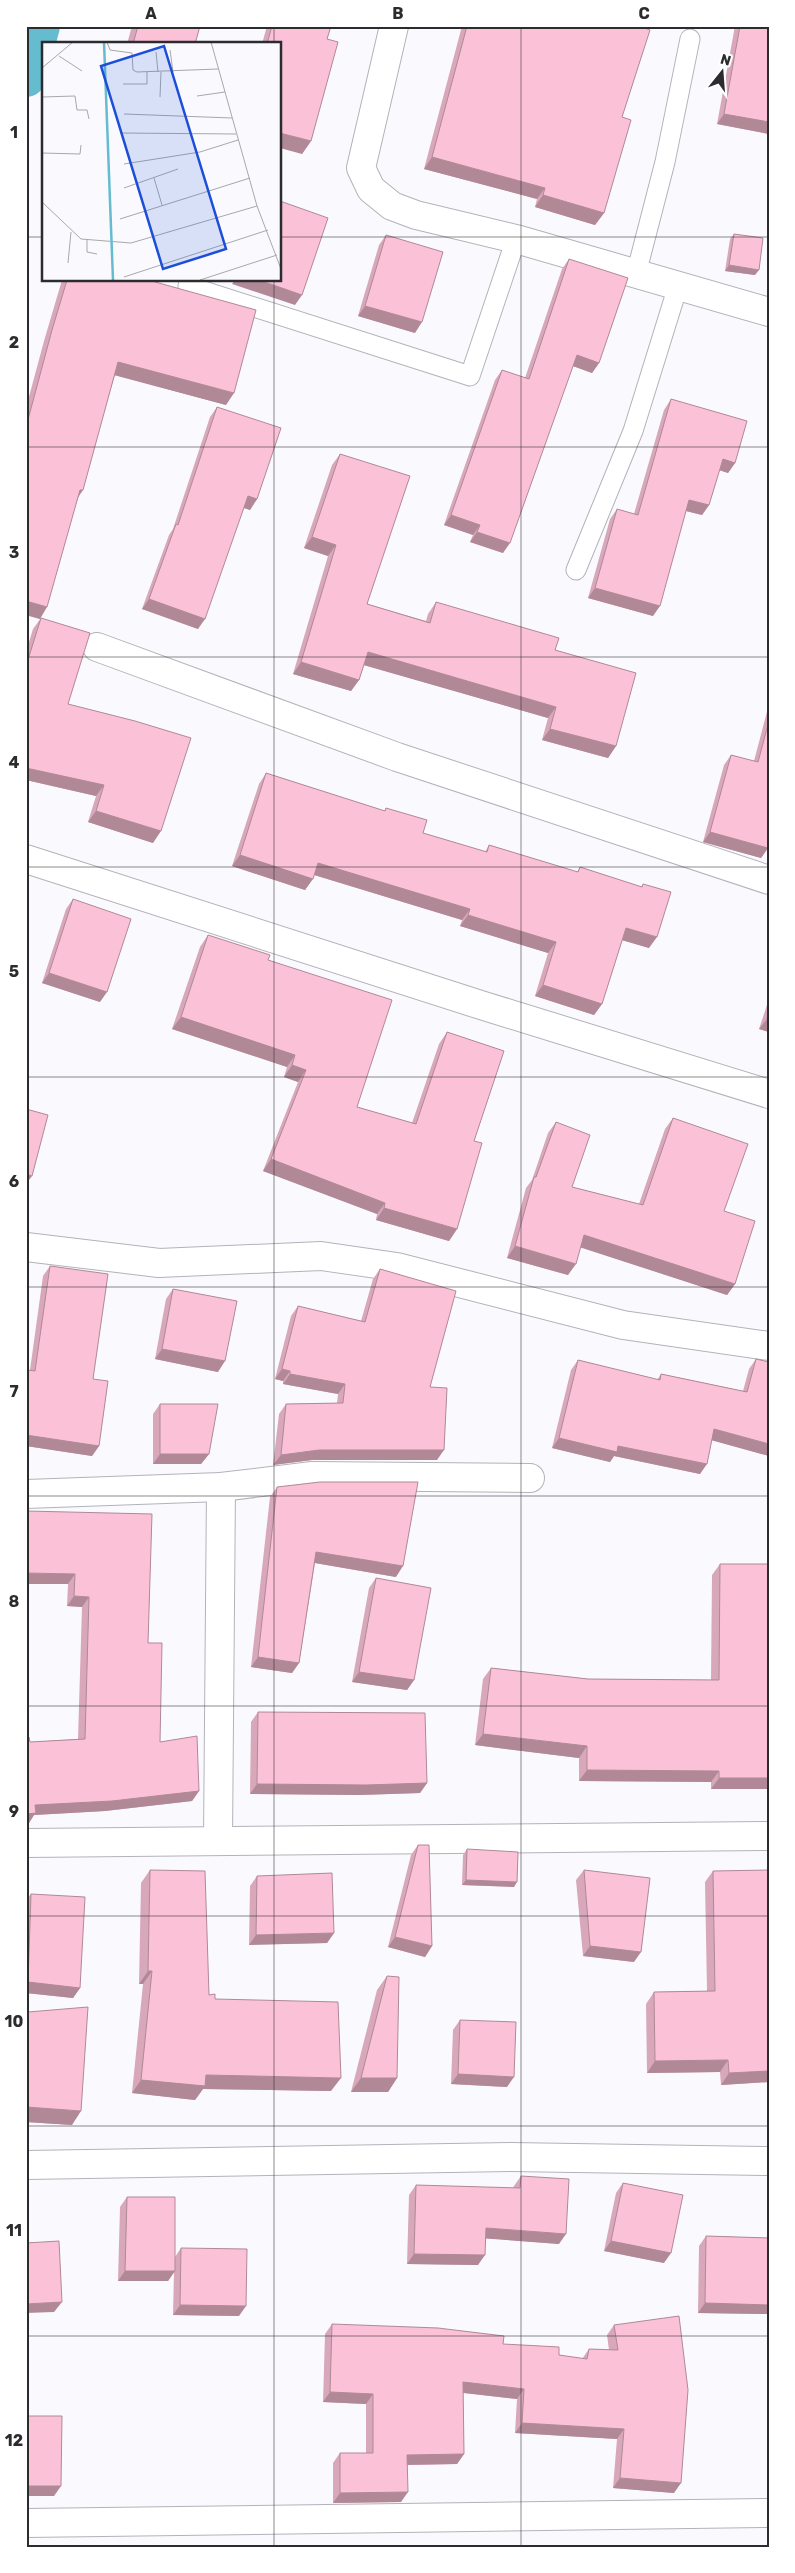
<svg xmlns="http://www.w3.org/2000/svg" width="795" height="2573" font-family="Rubik,sans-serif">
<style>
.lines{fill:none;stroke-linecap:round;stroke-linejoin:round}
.canal{stroke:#66bccf;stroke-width:40}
.lane-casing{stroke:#b2b2ba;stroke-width:21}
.street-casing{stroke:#b2b2ba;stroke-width:30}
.lane{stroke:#fff;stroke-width:19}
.street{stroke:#fff;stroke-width:28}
.wall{fill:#d8a7b9}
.shaded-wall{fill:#b08896}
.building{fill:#fbc2d7;stroke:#b08896}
.grid{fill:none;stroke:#2c2c2f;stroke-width:1;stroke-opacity:0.55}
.inset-river{fill:none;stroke:#66bccf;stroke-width:2.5}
.inset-road{fill:none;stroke:#a8a8ab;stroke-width:1}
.view{fill:#1d4ed8;fill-opacity:0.15;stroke:#1d4ed8;stroke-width:2.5}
.inset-edge{fill:none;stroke:#2c2c2f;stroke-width:2.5}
.neatline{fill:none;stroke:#2c2c2f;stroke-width:2}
.grid-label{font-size:16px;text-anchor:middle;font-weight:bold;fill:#2c2c2f}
</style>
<rect width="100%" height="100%" fill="#fafafe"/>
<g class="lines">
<path class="canal" d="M26 77 40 26"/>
<g class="lane-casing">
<g id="lane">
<path d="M636 274 665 162 690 39"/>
<path d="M188 286 470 376 516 239"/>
<path d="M576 570 633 431 678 286"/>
</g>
</g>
<g class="street-casing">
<g id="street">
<path d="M394 26 361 168 371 189 392 206 416 215 516 239 769 312"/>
<path d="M97 647 397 757 769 880"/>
<path d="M26 859 484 1006 769 1094"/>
<path d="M26 1247 159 1263 321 1256 397 1267 623 1325 769 1346"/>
<path d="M26 1494 221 1487 312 1476 530 1478"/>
<path d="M218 1840 221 1487"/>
<path d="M26 1843 769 1836"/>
<path d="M26 2165 511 2157 769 2161"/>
<path d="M26 2523 769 2513"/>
</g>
</g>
<use href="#lane" class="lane"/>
<use href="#street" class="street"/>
</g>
<g class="wall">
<path d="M132 26H200L195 44H127Z"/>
<path d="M267 26H331L327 39 311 141 302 154 280 44H262Z"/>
<path d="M462 26H639L604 213 595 225 535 207 537 199 424 169Z"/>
<path d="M735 26H769V134L717 124Z"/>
<path d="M734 234 755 275 725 271 730 239Z"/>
<path d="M386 235 415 333 358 316 379 245Z"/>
<path d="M569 259 599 363 592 373 573 366 503 553 470 542 473 535 444 525 495 380 502 370 525 378 562 269Z"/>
<path d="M62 280H148L226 405 115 375 78 498 40 619 26 615V408L44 341Z"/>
<path d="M671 399 735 463 728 473 719 470 709 505 702 515 686 511 653 616 588 598 610 519 617 509 634 514 664 410Z"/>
<path d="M217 407 257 499 250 510 244 508 198 629 142 609 169 535 173 529 210 417Z"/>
<path d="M340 454 367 604 426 621 428 614 436 602 555 650 616 746 608 758 542 740 548 718 364 665 359 680 351 691 293 674 328 556 304 548 332 465Z"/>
<path d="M41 618 68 704 153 843 88 822 96 796 26 780V652L33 629Z"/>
<path d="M769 704V845L768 848 761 858 703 842 724 765 731 755 754 761Z"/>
<path d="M266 773 384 811 386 808 423 833 485 852 489 845 577 872 580 867 641 887 643 884 649 948 622 940 602 1004 594 1015 535 996 548 953 460 926 462 920 314 875 305 890 232 866 259 784Z"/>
<path d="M73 899 100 1002 42 983 66 909Z"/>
<path d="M208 935 268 960 357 1107 412 1123 439 1044 447 1032 474 1141 457 1229 449 1241 376 1220 377 1214 263 1171 298 1082 284 1077 287 1067 172 1029 200 947Z"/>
<path d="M769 999V1032L759 1029Z"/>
<path d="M673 1118 724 1211 735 1284 727 1295 581 1247 568 1275 507 1258 526 1188 532 1180 548 1133 556 1122 572 1187 639 1204 665 1129Z"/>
<path d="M50 1266 93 1379 99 1446 92 1456 26 1446V1372L28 1370H30L43 1276Z"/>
<path d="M380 1269 430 1387 437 1460H312L273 1465 279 1414 286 1404 337 1403 338 1394 283 1384V1381L275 1379 291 1316 298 1306 361 1321 373 1279Z"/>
<path d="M173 1289 218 1372 155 1359 166 1299Z"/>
<path d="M756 1359 769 1362V1456L712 1440 700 1474 614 1456 610 1462 552 1448 571 1370 578 1360 657 1380 661 1374 743 1391 749 1369Z"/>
<path d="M160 1404 209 1454 201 1464H153V1414Z"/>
<path d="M277 1487 396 1577 315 1563 299 1663 292 1673 251 1667 270 1497Z"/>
<path d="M26 1511 148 1643 160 1742 199 1791 192 1801 105 1811 34 1815 29 1823 30 1742 78 1739 82 1607 67 1606 68 1584Z"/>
<path d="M720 1564 769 1789H711V1782L579 1781V1758L475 1745 483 1679 491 1668 588 1679 711 1680 712 1575Z"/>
<path d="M376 1578 414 1680 407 1690 352 1682 369 1588Z"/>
<path d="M258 1712 427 1783 420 1793 359 1795 250 1794 251 1722Z"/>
<path d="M418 1845 432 1946 425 1957 388 1947 411 1855Z"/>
<path d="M467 1849 514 1887 462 1885 463 1855Z"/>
<path d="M150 1870 209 1995 331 2091 203 2089 195 2100 132 2093 143 1984H139L141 1883Z"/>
<path d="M584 1870 634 1962 583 1956 576 1880Z"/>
<path d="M713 1871 769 2082 721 2085 720 2072 647 2073 646 2004 654 1992 707 1991 705 1882Z"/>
<path d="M257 1876 334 1933 327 1943 249 1945 250 1886Z"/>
<path d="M31 1894 80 1988 73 1998 26 1993V1900Z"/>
<path d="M387 1976 397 2078 388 2092H351L377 1990Z"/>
<path d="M28 2012 72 2125 26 2122V2015Z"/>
<path d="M460 2020 507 2087 451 2084 453 2030Z"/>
<path d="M521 2176 559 2244 485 2238 478 2265 407 2264 409 2195 416 2185 513 2188 514 2186Z"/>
<path d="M623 2183 664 2263 604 2251 616 2193Z"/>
<path d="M127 2197 175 2257 181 2248 239 2316 173 2315 174 2272 168 2281H118L120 2207Z"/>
<path d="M706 2236 769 2238V2314L698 2313 699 2246Z"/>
<path d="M332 2324 503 2344 559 2355 582 2359 589 2349 609 2350 607 2335 614 2325 674 2493 613 2488 617 2439 515 2433 517 2399 463 2393 464 2454 457 2464 407 2465 401 2502 333 2503V2463L340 2453H366V2404L323 2402 325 2334Z"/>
</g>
<g class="shaded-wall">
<path d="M724 114 769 122V134L717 124Z"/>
<path d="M280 133 311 141 302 154 280 148Z"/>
<path d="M432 157 545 188 537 199 424 169Z"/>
<path d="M543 195 604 213 595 225 535 207Z"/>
<path d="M729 265 759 270 755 275 725 271Z"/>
<path d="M235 280H259L302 295 295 305 232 284Z"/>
<path d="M365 306 422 322 415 333 358 316Z"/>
<path d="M577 355 599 363 592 373 570 365Z"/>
<path d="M118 362 234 393 226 405 110 374Z"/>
<path d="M723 459 735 463 728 473 716 469Z"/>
<path d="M80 490H83L75 502Z"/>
<path d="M248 496 257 499 250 510 241 507Z"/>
<path d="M689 500 709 505 702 515 682 510Z"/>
<path d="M451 515 480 525 473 535 444 525Z"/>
<path d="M477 532 510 543 503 553 470 542Z"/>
<path d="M312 537 336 545 328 556 304 548Z"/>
<path d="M595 588 660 606 653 616 588 598Z"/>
<path d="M149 599 205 619 198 629 142 609Z"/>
<path d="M26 601 47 607 40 619 26 615Z"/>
<path d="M368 652 556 707 548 718 360 664Z"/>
<path d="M301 662 359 680 351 691 293 674Z"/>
<path d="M550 729 616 746 608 758 542 740Z"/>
<path d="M26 768 104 785 96 796 26 780Z"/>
<path d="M96 811 161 831 153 843 88 822Z"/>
<path d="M710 832 768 848 761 858 703 842Z"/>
<path d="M240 855 313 879 305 890 232 866Z"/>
<path d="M318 863 470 909 462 920 311 874Z"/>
<path d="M468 915 556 942 548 953 460 926Z"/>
<path d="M626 928 657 937 649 948 618 939Z"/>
<path d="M49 973 107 992 100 1002 42 983Z"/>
<path d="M543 985 602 1004 594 1015 535 996Z"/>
<path d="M181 1017 295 1055 287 1067 172 1029Z"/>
<path d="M767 1019 769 1020V1032L759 1029Z"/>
<path d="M292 1065 306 1070 298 1082 284 1077Z"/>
<path d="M271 1159 385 1203 377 1214 263 1171Z"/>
<path d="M26 1174 32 1176 26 1184Z"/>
<path d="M384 1208 457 1229 449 1241 376 1220Z"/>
<path d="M584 1235 735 1284 727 1295 576 1246Z"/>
<path d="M515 1246 576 1264 568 1275 507 1258Z"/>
<path d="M162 1349 225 1361 218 1372 155 1359Z"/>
<path d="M282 1369 290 1371 283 1381 275 1379Z"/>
<path d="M290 1374 345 1384 338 1394 283 1384Z"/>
<path d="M714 1429 769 1444V1456L707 1439Z"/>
<path d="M26 1435 99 1446 92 1456 26 1446Z"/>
<path d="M559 1438 618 1446 707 1464 700 1474 614 1456 610 1462 552 1448Z"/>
<path d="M319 1450H444L437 1460H312L273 1465 281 1455Z"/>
<path d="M160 1454H209L201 1464H153Z"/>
<path d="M316 1552 403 1566 396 1577 309 1562Z"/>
<path d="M26 1573 75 1574 68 1584H26Z"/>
<path d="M74 1596 89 1597 82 1607 67 1606Z"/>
<path d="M258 1657 299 1663 292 1673 251 1667Z"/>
<path d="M359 1672 414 1680 407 1690 352 1682Z"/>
<path d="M483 1734 587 1746 579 1758 475 1745Z"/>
<path d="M587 1770 719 1771 711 1782 579 1781Z"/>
<path d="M719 1778H769V1789H711Z"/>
<path d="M427 1783 420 1793 359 1795 250 1794 257 1784Z"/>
<path d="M199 1791 192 1801 105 1811 34 1815 29 1823 26 1824V1814L35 1805Z"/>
<path d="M466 1880 517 1882 514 1887 462 1885Z"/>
<path d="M334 1933 327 1943 249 1945 256 1935Z"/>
<path d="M395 1937 432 1946 425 1957 388 1947Z"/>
<path d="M590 1946 641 1952 634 1962 583 1956Z"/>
<path d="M148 1971H152L143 1984H139Z"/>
<path d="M28 1982 80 1988 73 1998 26 1993V1984Z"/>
<path d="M728 2060 720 2072 647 2073 655 2061Z"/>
<path d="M769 2071V2082L721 2085 729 2073Z"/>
<path d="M458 2074 514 2077 507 2087 451 2084Z"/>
<path d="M206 2075 341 2078 331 2091 203 2089 195 2100 132 2093 141 2080Z"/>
<path d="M361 2078H397L388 2092H351Z"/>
<path d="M26 2107 81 2111 72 2125 26 2122Z"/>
<path d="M486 2228 566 2234 559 2244 479 2238Z"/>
<path d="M611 2241 671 2253 664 2263 604 2251Z"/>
<path d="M414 2254 485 2255 478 2265 407 2264Z"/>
<path d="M125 2271H175L168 2281H118Z"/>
<path d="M62 2302 54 2312 26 2313V2304Z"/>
<path d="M705 2303 769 2305V2314L698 2313Z"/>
<path d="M180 2305 246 2306 239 2316 173 2315Z"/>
<path d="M463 2382 524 2389 517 2399 456 2392Z"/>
<path d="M330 2392 373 2394 366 2404 323 2402Z"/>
<path d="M522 2423 624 2429 617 2439 515 2433Z"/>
<path d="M464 2454 457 2464 400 2465 407 2455Z"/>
<path d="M620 2478 681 2483 674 2493 613 2488Z"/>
<path d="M26 2486H61L54 2496H26Z"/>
<path d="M408 2492 401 2502 333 2503 340 2493Z"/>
</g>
<g class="building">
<path d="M138 26H200L195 44H133Z"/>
<path d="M272 26H331L327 39 338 42 311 141 280 133V44H267Z"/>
<path d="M467 26H639L650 30 622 117 631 120 604 213 543 195 545 188 432 157Z"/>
<path d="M740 26H769V122L724 114Z"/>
<path d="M280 201 328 218 302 295 259 280H280Z"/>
<path d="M734 234 763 238 759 270 729 265Z"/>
<path d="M386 235 443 252 422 322 365 306Z"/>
<path d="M569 259 628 278 599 363 577 355 510 543 477 532 480 525 451 515 502 370 529 379Z"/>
<path d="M67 280H148L256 310 234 393 118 362 83 490H80L47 607 26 601V427L52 330Z"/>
<path d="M671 399 747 421 735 463 723 459 709 505 689 500 660 606 595 588 617 509 638 515Z"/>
<path d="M217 407 281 428 257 499 248 496 205 619 149 599 176 524 178 525Z"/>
<path d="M340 454 410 476 367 604 430 623 436 602 559 638 555 650 636 673 616 746 550 729 556 707 368 652 359 680 301 662 336 545 312 537Z"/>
<path d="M41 618 90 633 68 704 135 721 191 738 161 831 96 811 104 785 26 768V666Z"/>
<path d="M769 721V845L768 848 710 832 731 755 758 762Z"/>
<path d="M266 773 385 811 386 808 427 820 423 833 487 852 489 845 578 872 580 867 642 887 643 884 671 892 657 937 626 928 602 1004 543 985 556 942 468 915 470 909 318 863 313 879 240 855Z"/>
<path d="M73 899 131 919 107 992 49 973Z"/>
<path d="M208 935 270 955 268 960 392 1000 357 1107 416 1124 447 1032 504 1051 474 1141 482 1143 457 1229 384 1208 385 1203 271 1159 306 1070 292 1065 295 1055 181 1017Z"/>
<path d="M769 1012V1020L767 1019Z"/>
<path d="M26 1109 48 1115 32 1176 26 1174Z"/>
<path d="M673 1118 748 1144 724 1211 755 1221 735 1284 584 1235 576 1264 515 1246 534 1177H536L556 1122 590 1135 572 1187 643 1205Z"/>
<path d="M50 1266 108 1274 93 1379 108 1381 99 1446 26 1435V1380L28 1370 35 1371Z"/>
<path d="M380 1269 456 1291 430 1387 447 1388 444 1450H319L281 1455 286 1404 343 1403 345 1384 290 1374V1371L282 1369 298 1306 365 1322Z"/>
<path d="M173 1289 237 1301 225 1361 162 1349Z"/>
<path d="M756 1359 769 1362V1444L714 1429 707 1464 618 1446 617 1452 559 1438 578 1360 660 1380 661 1374 747 1392Z"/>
<path d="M160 1404H218L209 1454H160Z"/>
<path d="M320 1482H418L403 1566 316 1552 299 1663 258 1657 277 1487Z"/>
<path d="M26 1511 152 1514 148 1643H162L160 1742 197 1736 199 1791 112 1801 35 1805 36 1813 26 1814V1737H29L30 1742 85 1739 89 1597 74 1596 75 1574 26 1573Z"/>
<path d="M720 1564H769V1778H719V1771L587 1770V1746L483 1734 491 1668 588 1679 719 1680Z"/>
<path d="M376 1578 431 1588 414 1680 359 1672Z"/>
<path d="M258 1712 425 1713 427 1783 366 1785 257 1784Z"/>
<path d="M418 1845H429L432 1946 395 1937Z"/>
<path d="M467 1849 518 1852 517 1882 466 1880Z"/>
<path d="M150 1870 205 1871 209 1995 215 1994V1999L338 2002 341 2078 206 2075 205 2086 141 2080 152 1971H148Z"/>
<path d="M584 1870 650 1878 641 1952 590 1946Z"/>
<path d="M769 1870V2071L729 2073 728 2060 655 2061 654 1992 715 1991 713 1871Z"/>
<path d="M332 1873 334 1933 256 1935 257 1876Z"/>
<path d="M31 1894 85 1897 80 1988 28 1982Z"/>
<path d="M387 1976 399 1977 397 2078H361Z"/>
<path d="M88 2007 81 2111 26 2107V2043L28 2012Z"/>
<path d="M460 2020 516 2022 514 2077 458 2074Z"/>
<path d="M521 2176 569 2179 566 2234 486 2228 485 2255 414 2254 416 2185 520 2188Z"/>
<path d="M623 2183 683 2195 671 2253 611 2241Z"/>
<path d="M127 2197H175V2271H125Z"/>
<path d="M706 2236 769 2238V2305L705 2303Z"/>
<path d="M59 2241 62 2302 26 2304V2243Z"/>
<path d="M181 2248 247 2249 246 2306 180 2305Z"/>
<path d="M679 2316 688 2390 681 2483 620 2478 624 2429 522 2423 524 2389 463 2382 464 2454 407 2455 408 2492 340 2493V2453H373V2394L330 2392 332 2324 438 2328 504 2336 503 2344 559 2347V2355L587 2359 589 2349 618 2350 614 2325Z"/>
<path d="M26 2416H62L61 2486H26Z"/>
</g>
<path class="grid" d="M274 26V44M521 26V2547M26 237H44M280 237H769M274 280V2547M26 447H769M26 657H769M26 867H769M26 1077H769M26 1287H769M26 1496H769M26 1706H769M26 1916H769M26 2126H769M26 2336H769"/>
<g transform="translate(42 42)">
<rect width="239" height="239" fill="#fafafe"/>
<path class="inset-river" d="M62 0 71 238"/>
<path class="inset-road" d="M65 0 68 8 90 11 91 28 95 30 176 27M169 0 215 164 239 227M128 8 131 30M114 10 116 30M17 14 40 29M0 26 31 0M81 42H105V30M155 54 183 50M0 55 33 54 35 68H45L47 77M118 55 119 30M82 72 190 76M78 91 194 92M0 111 38 112 39 103M82 122 158 110 196 98M112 136 120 163M82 146 136 127M0 160 39 197 89 201 215 164M78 177 208 136M45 198V210L55 212M26 221 29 190M82 235 226 188M158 238 235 213"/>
<path class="view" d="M122 4 184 207 121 227 59 24Z"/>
<rect width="239" height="239" class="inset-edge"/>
</g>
<rect width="795" height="2573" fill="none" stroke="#ffffff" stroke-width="55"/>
<g transform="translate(722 72) rotate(17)" stroke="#ffffff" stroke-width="4" paint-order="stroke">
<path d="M0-4L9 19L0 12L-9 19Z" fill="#2c2c2f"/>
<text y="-8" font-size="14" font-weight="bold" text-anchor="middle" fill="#2c2c2f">N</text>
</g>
<rect x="28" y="28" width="740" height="2518" class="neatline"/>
<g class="grid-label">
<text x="151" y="19">A</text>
<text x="398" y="19">B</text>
<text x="644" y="19">C</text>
<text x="14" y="138">1</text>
<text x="14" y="348">2</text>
<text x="14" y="558">3</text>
<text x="14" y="768">4</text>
<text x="14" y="977">5</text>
<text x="14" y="1187">6</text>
<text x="14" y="1397">7</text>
<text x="14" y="1607">8</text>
<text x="14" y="1817">9</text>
<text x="14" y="2027">10</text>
<text x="14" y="2236">11</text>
<text x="14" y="2446">12</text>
</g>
</svg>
